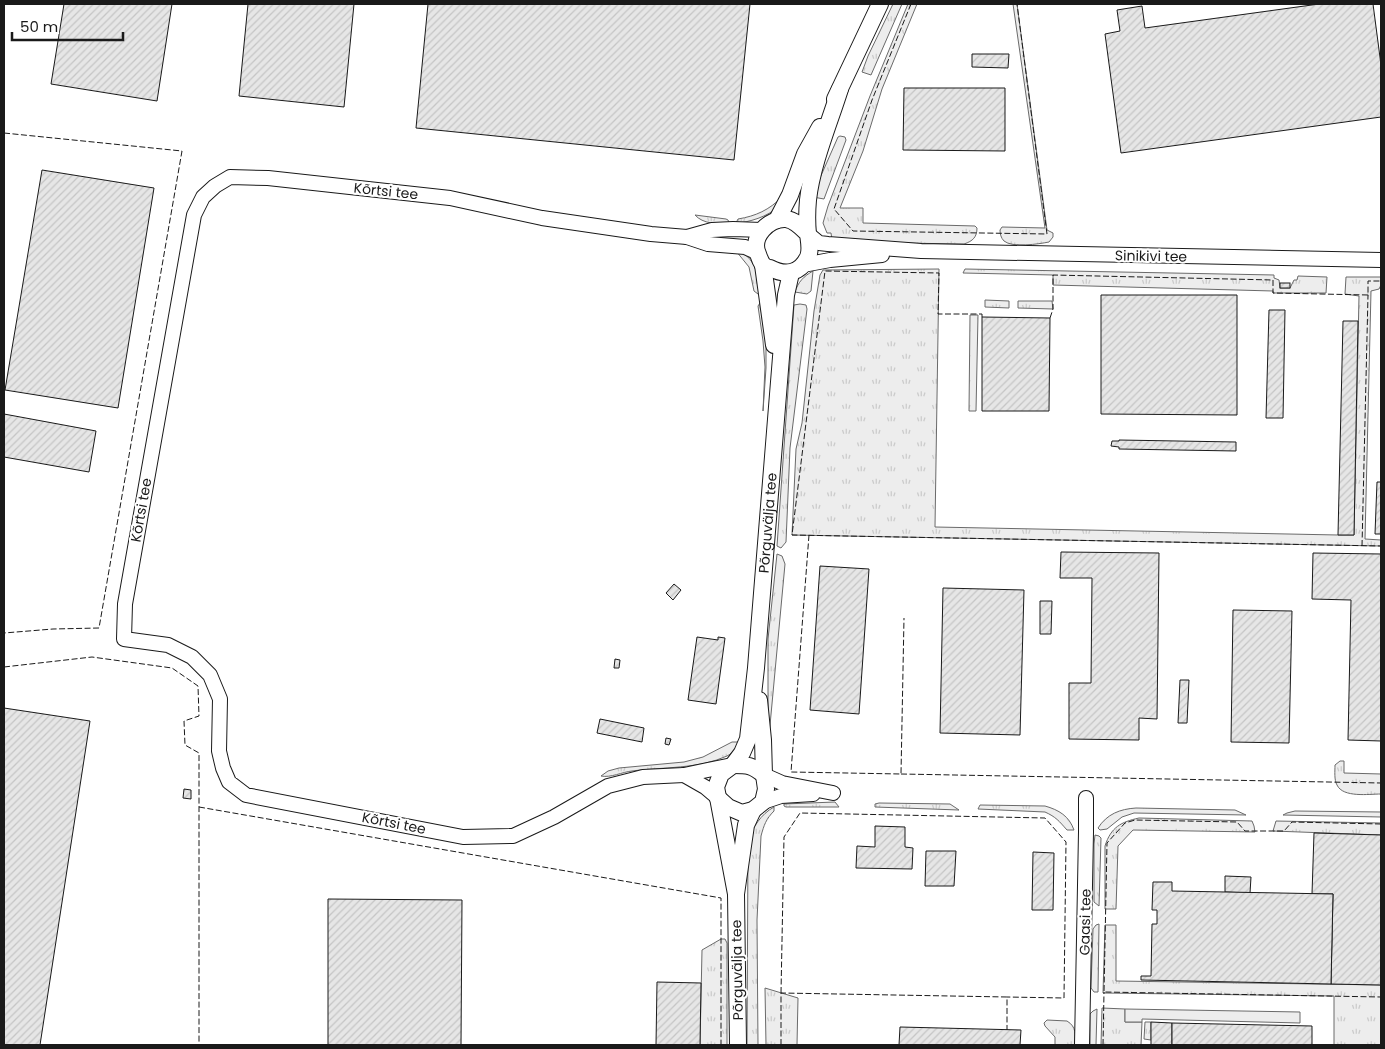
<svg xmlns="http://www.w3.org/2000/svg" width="1385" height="1049" font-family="Poppins,sans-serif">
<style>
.grass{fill:url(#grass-tufts);stroke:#6a6a6a}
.built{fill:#ededed;stroke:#6a6a6a}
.building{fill:url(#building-hatch);stroke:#1a1a1a}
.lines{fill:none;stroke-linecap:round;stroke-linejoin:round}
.minor-casing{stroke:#1a1a1a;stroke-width:16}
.tertiary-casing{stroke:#1a1a1a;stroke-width:18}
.minor{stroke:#fff;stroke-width:14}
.tertiary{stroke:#fff;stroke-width:16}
.fence{stroke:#1a1a1a;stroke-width:1;stroke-dasharray:6 2.5;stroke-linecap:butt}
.labels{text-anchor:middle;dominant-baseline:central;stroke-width:4;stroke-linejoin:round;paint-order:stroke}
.street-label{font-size:14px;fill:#1a1a1a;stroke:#fff}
</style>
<defs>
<pattern id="grass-tufts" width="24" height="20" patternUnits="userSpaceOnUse" patternTransform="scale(1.25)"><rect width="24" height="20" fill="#ededed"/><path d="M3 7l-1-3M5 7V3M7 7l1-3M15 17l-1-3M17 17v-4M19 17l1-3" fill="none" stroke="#cbcbcb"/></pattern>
<pattern id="building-hatch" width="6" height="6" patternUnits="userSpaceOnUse" patternTransform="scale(1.25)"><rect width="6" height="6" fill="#e6e6e6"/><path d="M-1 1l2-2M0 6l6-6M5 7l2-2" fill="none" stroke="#c5c5c5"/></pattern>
</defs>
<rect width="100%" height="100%" fill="#fff"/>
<g class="grass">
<path d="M893 4H902L871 75 862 72 868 56Z"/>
<path d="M908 4H917L882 89 863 151 840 208H863V223L975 226 977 228C977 237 973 241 964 244L834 242 832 240 831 233H827L823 223 828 206 870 96Z"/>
<path d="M1013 4H1017L1047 230 1053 233V237L1049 242C1039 244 1012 248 1004 241 1001 238 1000 234 1000 230L1002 227 1045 228Z"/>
<path d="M840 136 845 137 846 140 824 199 813 197 816 187 838 137Z"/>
<path d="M782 197C780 200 779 205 777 207 770 216 747 223 736 223L738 219C756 216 769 210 782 197Z"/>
<path d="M695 215 726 219 728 220 730 224C717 224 703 224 695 215Z"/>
<path d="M736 251C755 254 759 279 763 294H758L754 291 749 267Z"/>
<path d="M939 269 935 527 1338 535H1354L1359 296 1345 294 1346 277H1381V285L1379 289 1371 291 1365 539 1381 540V546L792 535 796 449 802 423 814 311 820 275 823 270Z"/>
<path d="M965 269 1274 275V278L1279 280 1280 288H1290L1294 280H1297L1298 276 1327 277 1326 293H1273V291L1053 285V275L963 273Z"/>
<path d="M813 271 811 291 807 294 795 292C798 282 804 276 813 271Z"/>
<path d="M985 300 1009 301V308L985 307Z"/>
<path d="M1018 301H1052L1053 309 1018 308Z"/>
<path d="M760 303 766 343V368L763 411 765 367 763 341 758 306Z"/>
<path d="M800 304 806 305 807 309 790 448 786 542 781 548 777 546 794 305Z"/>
<path d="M970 315H978L976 411H969Z"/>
<path d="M777 554 782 556 785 564 769 736H768V639Z"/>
<path d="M732 742H739C736 748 733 753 727 756 699 769 662 767 632 771 622 772 611 778 601 776L608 771 619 768 684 762 703 757Z"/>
<path d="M1340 761H1344V773L1381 774V794C1369 794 1343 798 1337 785 1334 780 1335 771 1335 765Z"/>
<path d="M835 802 839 807H786L784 806V804Z"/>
<path d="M879 803 950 804 959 810 875 807V804Z"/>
<path d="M980 805 1045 806C1059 810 1069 816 1074 830H1067C1059 821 1056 817 1045 812L978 809Z"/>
<path d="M774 807V811C766 819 764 825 761 836L757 920 758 1045H747L748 842C752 828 761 814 774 807Z"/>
<path d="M1136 808 1235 810 1246 815 1134 813 1122 817 1107 829 1100 830 1098 828C1107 814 1120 809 1136 808Z"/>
<path d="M1295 811 1381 812V817L1283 815 1287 813Z"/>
<path d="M1139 818 1252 821 1254 826 1255 832 1133 830 1118 846 1116 909H1105V846C1111 827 1121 822 1139 818Z"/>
<path d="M1276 821 1381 823V835L1273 831Z"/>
<path d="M1095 835 1099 836 1101 838 1099 906 1094 902V844Z"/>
<path d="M1099 924 1098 992H1094L1091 988 1093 929 1096 925Z"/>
<path d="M1105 925H1116V981L1381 985V1045H1334V996L1103 993Z"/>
<path d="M721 939H725L727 943V1045H700L702 950Z"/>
<path d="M765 988 798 998 797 1045H766Z"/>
<path d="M1102 1008 1125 1009V1022H1142L1141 1045H1101Z"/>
<path d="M1097 1009 1096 1045H1090V1014L1093 1011Z"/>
<path d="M1047 1020 1067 1021C1077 1027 1075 1035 1075 1045H1055V1037L1045 1026 1044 1023Z"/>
<path d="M1145 1022H1151V1040L1144 1039Z"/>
</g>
<path class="built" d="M1125 1009 1300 1012V1023L1142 1019V1022H1125Z"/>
<g class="building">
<path d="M64 4H172L157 101 51 84Z"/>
<path d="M248 4H354L344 107 239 96Z"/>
<path d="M428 4H750L734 160 416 128Z"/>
<path d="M1319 4H1373L1381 65V117L1121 153 1105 34 1120 31 1117 10 1142 6 1145 28Z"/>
<path d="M972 54H1009L1008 68 972 67Z"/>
<path d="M904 88H1005V151L903 150Z"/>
<path d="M42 170 154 188 118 408 5 390Z"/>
<rect x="1280" y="283" width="10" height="5"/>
<path d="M1101 295H1237V415L1101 414Z"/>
<path d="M1269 310H1285L1283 418H1266Z"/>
<path d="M982 317 1050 318 1049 411H982Z"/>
<path d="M1343 321H1358L1354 535H1338Z"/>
<path d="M4 414 96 431 89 472 4 457Z"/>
<path d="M1119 440 1236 442V451L1119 449V447L1111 446 1112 441H1119Z"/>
<path d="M1377 482H1381V534H1375Z"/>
<path d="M1061 552 1159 553 1157 719 1139 718V740L1069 739V683H1091L1092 578H1060Z"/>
<path d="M1313 553 1381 554V741L1348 740 1351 600 1312 599Z"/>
<path d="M820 566 869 569 859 714 810 710Z"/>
<path d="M674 584 681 590 673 600 666 593Z"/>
<path d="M943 588 1024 590 1020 735 940 733Z"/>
<path d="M1040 601H1052L1051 634H1040Z"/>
<path d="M1233 610 1292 611 1289 743 1231 742Z"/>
<path d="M697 637 718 640V637L725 638 716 704 688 700Z"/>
<path d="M615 659 620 660 619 668H614Z"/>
<path d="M1180 680H1189L1187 723H1178Z"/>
<path d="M4 708 90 721 40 1045H4Z"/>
<path d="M600 719 644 728 642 742 597 733Z"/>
<path d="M666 738 671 739 669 745 665 744Z"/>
<path d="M184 789 191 790V799L183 798Z"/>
<path d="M875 826 905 827V847L913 848 912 869 856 868 857 846 875 847Z"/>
<path d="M1314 833 1381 835V985L1331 984 1333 894H1312Z"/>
<path d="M926 851H956L954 886H925Z"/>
<path d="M1033 852 1054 853 1053 910H1032Z"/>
<path d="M1225 876 1251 877 1250 893 1225 892Z"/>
<path d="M1153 882H1172V891L1333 894 1331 984 1141 980V976H1151L1152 924H1157V910H1152Z"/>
<path d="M328 899 462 900 461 1045H328Z"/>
<path d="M657 982 701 983 700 1045H656Z"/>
<path d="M1151 1022 1172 1023V1045H1151Z"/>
<path d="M1172 1023 1312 1026V1045H1172Z"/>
<path d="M900 1027 1021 1030 1020 1045H899Z"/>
</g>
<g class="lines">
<g class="minor-casing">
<g id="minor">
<path d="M808 234 819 243 828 244 921 251 1381 260"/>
<path d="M687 237 712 230 733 229 762 230"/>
<path d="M803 265 830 260 882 255"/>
<path d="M732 765 684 775 643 777 608 786 554 817 513 836 463 837 246 795 229 782 223 768 219 751 220 699 210 675 192 657 168 645 124 639 125 604 194 215 203 197 215 186 230 177 268 178 450 198 542 218 651 234 687 237 708 244 745 247 756 252"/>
<path d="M684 775 705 787 718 798"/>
<path d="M764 775 782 783 833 793"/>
<path d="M763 802 781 796 813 794"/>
<path d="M1082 1045 1086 832V798"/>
</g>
</g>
<g class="tertiary-casing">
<g id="tertiary">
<path d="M835 99 880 4"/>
<path d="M777 220 790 195 805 154 820 127"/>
<path d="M808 234C802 228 795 220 786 219 769 218 750 237 758 254 759 257 761 262 763 265 764 266 768 268 770 268 785 276 800 274 808 257 811 250 809 242 808 234 807 224 807 211 808 200 812 164 829 124 840 89"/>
<path d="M763 265 774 345"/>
<path d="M733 765C748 765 752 765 764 775"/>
<path d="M718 798 728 807 742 813 753 810 763 802 766 789 764 775 763 740 759 700"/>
<path id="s1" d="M736 894 716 787 721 774 733 765 742 753 748 739 756 668 786 295 791 273"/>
<path d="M738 1045 736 894 746 825 753 810"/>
</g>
</g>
<use href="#minor" class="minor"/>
<use href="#tertiary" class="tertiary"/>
<g class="fence">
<path d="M911 4 872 100 834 209 853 231 1047 234 1017 4"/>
<path d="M4 133 182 151 99 628 53 629 4 633"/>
<path d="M982 317V314H938L939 273 825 271 792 535 1381 546"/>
<path d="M1050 318 1053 309V275L1273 280V293L1368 295V281H1381"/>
<path d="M809 535 791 772 901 774 904 618"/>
<path d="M1362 546 1368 295"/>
<path d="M4 667 92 657 172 668 198 686 199 716 184 721 185 745 199 753V1045"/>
<path d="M901 774 1381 783"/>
<path d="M199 807 721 898V1045"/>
<path d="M1381 824 1292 822 1284 831H1245L1237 822 1135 820 1125 823 1107 843 1104 992 1381 997"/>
<path d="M781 993 784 837 800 813 1045 818 1066 842 1064 998 1007 997"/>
<path d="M781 1045V993L1007 997V1030"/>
<path d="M1103 1045 1104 992"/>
</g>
</g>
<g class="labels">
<g class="street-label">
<text transform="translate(386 191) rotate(6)">Kõrtsi tee</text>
<text transform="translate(1151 256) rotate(1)">Sinikivi tee</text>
<text transform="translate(141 510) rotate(-80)">Kõrtsi tee</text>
<text stroke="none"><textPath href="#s1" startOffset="385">Põrguvälja tee</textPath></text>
<text transform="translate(394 823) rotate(11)">Kõrtsi tee</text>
<text transform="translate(1085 922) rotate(-89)">Gaasi tee</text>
<text transform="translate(737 970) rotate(-91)">Põrguvälja tee</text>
</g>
</g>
<rect width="1385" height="1049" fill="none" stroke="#1a1a1a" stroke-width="10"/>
<path d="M12 32v8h111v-8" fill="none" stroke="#1a1a1a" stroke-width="2.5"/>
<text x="20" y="32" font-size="15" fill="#1a1a1a" stroke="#ffffff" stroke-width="4" paint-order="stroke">50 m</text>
</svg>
